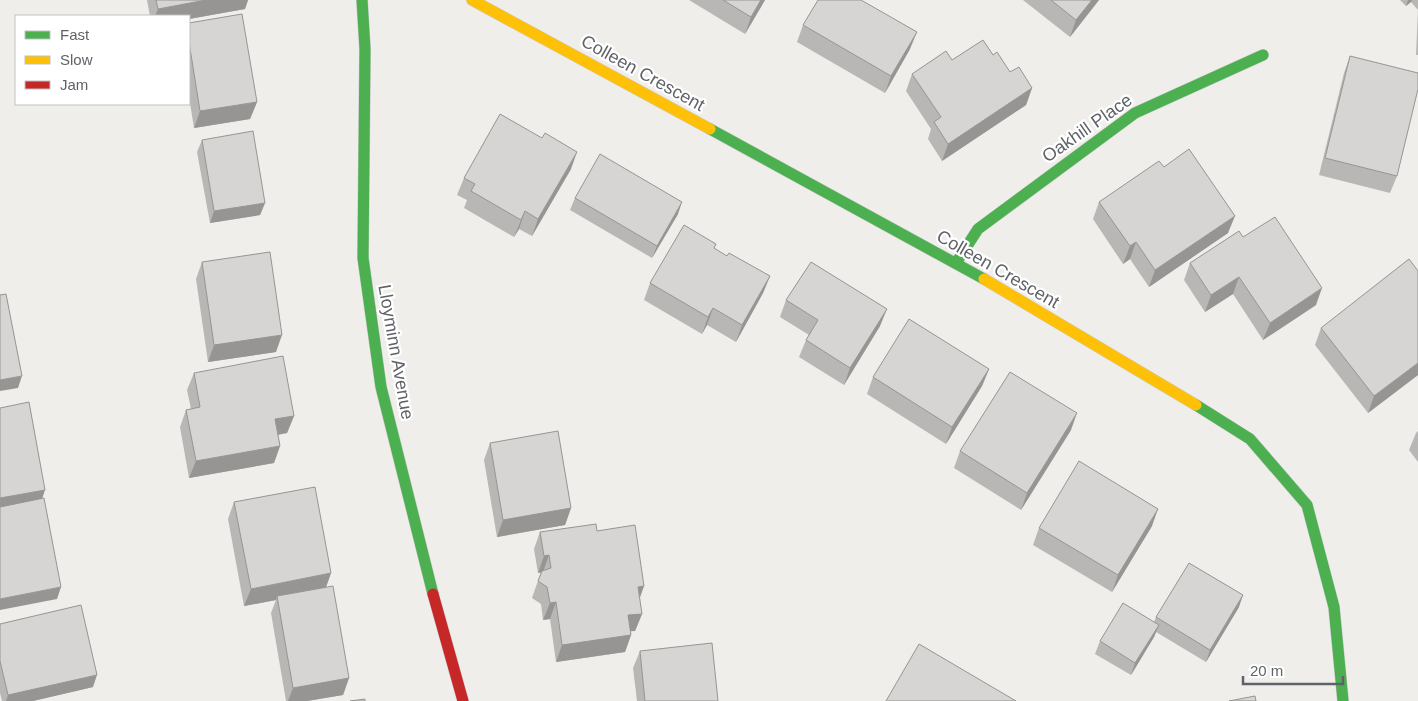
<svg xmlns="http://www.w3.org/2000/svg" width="1418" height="701" font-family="Helvetica,sans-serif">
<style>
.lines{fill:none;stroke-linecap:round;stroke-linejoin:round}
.fast-casing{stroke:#cacacb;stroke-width:12}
.slow-casing{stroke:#cacacb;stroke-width:12}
.jam-casing{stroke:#cacacb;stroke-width:12}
.fast{stroke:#4caf50;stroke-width:11}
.slow{stroke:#ffc107;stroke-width:11}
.jam{stroke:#c62828;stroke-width:11}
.wall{fill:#b8b7b5}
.shaded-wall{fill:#969594}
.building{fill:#d6d5d3;stroke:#969594}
.labels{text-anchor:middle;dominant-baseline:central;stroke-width:4.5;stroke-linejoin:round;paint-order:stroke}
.street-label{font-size:18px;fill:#5f6368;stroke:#fff}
</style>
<rect width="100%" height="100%" fill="#efeeea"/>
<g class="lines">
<g class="fast-casing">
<g id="fast">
<path d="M362 0 365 49 363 258 381 387 433 594"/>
<path d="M710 129 984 279"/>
<path d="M956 263 978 229 1135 113 1263 55"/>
<path d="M1196 405 1250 439 1307 505 1334 607 1343 701"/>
</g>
</g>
<g class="slow-casing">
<g id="slow">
<path d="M472 0 710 129"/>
<path d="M984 279 1196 405"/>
</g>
</g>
<g class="jam-casing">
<path id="jam" d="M433 594 463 701"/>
</g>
<use href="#fast" class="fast"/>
<use href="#slow" class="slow"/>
<use href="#jam" class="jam"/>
</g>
<g class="wall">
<path d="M147 0H248L245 9 189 19V16H150Z"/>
<path d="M689 0H765L745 34Z"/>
<path d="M1023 0H1099L1070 37Z"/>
<path d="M1400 0H1418V55H1416L1418 10 1411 2 1406 6Z"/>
<path d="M189 23 257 102 250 119 194 128 189 97Z"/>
<path d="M803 25 910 49 885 93 797 42Z"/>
<path d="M993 55 1010 72 1032 88 1026 105 942 161 928 139 931 129 906 91 912 74 952 60Z"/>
<path d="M1350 56 1397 176 1390 193 1319 175 1344 73Z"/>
<path d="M202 140 265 203 260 215 210 223 197 152Z"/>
<path d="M1164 167 1228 233 1149 287 1130 259 1123 264 1093 219 1099 202Z"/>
<path d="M571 169 532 236 519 229 514 237 464 208 467 200 457 195 464 178Z"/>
<path d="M575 198 678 214 652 258 570 210Z"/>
<path d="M1243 237 1316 305 1263 340 1233 294 1205 312 1184 280 1190 263Z"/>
<path d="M716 244 714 249 727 256 770 276 763 293 736 342 707 325 702 334 644 300 650 283Z"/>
<path d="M202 262 276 352 208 362 196 279Z"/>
<path d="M786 300 880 326 844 385 799 357 806 340 809 335 780 317Z"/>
<path d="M1321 328 1418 375 1368 413 1315 345Z"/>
<path d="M989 369 982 386 946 444 867 394 873 377Z"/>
<path d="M194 373 294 416 287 433 278 435 280 446 274 463 189 478 180 427 186 410 191 409 187 390Z"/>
<path d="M1071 430 1021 510 954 468 960 451Z"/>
<path d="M1418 431V462L1409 450 1416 433Z"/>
<path d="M490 443 571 508 565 525 497 537 484 460Z"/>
<path d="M234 502 331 573 326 587 349 678 343 695 307 701H286L271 613 276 600 244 606 228 519Z"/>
<path d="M1152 526 1112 592 1033 545 1039 528Z"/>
<path d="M597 531 644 586 639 599 642 614 635 631H630L631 635 625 652 556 662 550 619 543 620 541 604 532 598 541 572 538 573 534 549 540 532Z"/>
<path d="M1239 607 1206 662 1156 632 1154 637 1131 675 1095 654 1100 641 1154 622 1156 617Z"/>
<path d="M0 624 93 687 33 701H2L0 693Z"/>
<path d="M640 651 718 701H637L633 668Z"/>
</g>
<g class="shaded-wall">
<path d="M206 0H248L245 9 189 19V16H155L158 9Z"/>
<path d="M761 0H765L745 34 751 17Z"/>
<path d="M1092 0H1099L1070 37 1076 20Z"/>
<path d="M1408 0H1412L1411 2 1406 6Z"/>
<path d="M917 32 910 49 885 93 891 76Z"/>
<path d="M1032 88 1026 105 942 161 948 144Z"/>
<path d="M257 102 250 119 194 128 200 111Z"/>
<path d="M577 152 571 169 532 236 538 219Z"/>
<path d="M682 202 678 214 652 258 657 246Z"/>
<path d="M265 203 260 215 210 223 214 211Z"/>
<path d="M525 211 519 229 514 237 521 220Z"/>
<path d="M1235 216 1228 233 1149 287 1155 270Z"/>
<path d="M1136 242 1130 259 1123 264 1130 246Z"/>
<path d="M770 276 763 293 736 342 742 325Z"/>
<path d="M1239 277 1233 294 1205 312 1211 295Z"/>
<path d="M1322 288 1316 305 1263 340 1270 323Z"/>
<path d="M713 308 707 325 702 334 708 317Z"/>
<path d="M887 309 880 326 844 385 850 368Z"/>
<path d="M282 335 276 352 208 362 214 345Z"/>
<path d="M1418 363V375L1368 413 1374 396Z"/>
<path d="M989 369 982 386 946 444 952 427Z"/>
<path d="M22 376 18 388 0 391V380Z"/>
<path d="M1077 413 1071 430 1021 510 1027 493Z"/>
<path d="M294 416 287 433 269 436 275 419Z"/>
<path d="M280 446 274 463 189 478 196 461Z"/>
<path d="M45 490 41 502 0 510V498Z"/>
<path d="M571 508 565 525 497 537 503 520Z"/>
<path d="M1158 509 1152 526 1112 592 1118 575Z"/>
<path d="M549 555 543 572 538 573 544 556Z"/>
<path d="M331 573 325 590 277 596 276 600 244 606 251 589Z"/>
<path d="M644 586 638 603V587Z"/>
<path d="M61 587 57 599 0 610V599Z"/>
<path d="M1243 595 1239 607 1206 662 1210 650Z"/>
<path d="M556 602 550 619 543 620 550 603Z"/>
<path d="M642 614 635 631 622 632 628 615Z"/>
<path d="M1159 625 1154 637 1131 675 1135 663Z"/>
<path d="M631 635 625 652 556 662 562 645Z"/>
<path d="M97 675 93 687 33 701H6L8 695Z"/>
<path d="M349 678 343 695 307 701H288L293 688Z"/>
</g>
<g class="building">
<path d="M156 0H206L158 9Z"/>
<path d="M723 0H761L751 17Z"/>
<path d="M818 0H861L917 32 891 76 803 25Z"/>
<path d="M1051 0H1092L1076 20Z"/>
<path d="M242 14 257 102 200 111 189 42V23Z"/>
<path d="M983 40 993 55 997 52 1010 72 1019 67 1032 88 948 144 934 122 941 117 912 74 946 51 952 60Z"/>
<path d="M1350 56 1418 73V89L1397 176 1325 158Z"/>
<path d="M500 114 542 138 545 133 577 152 538 219 525 211 521 220 471 191 475 184 464 178Z"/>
<path d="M253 131 265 203 214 211 202 140Z"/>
<path d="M1189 149 1235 216 1155 270 1136 242 1130 246 1099 202 1159 161 1164 167Z"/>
<path d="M600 154 682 202 657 246 575 198Z"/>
<path d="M1275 217 1322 288 1270 323 1239 277 1211 295 1190 263 1239 231 1243 237Z"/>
<path d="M684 225 716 244 714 248 727 256 729 253 770 276 742 325 713 308 708 317 650 283Z"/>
<path d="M270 252 282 335 214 345 202 262Z"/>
<path d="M1409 259 1418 271V363L1374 396 1321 328Z"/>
<path d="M811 262 887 309 850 368 806 340 818 320 786 300Z"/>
<path d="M6 294 22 376 0 380V295Z"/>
<path d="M909 319 989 369 952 427 873 377Z"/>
<path d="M283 356 294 416 275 419 280 446 196 461 186 410 200 407 194 373Z"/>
<path d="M1010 372 1077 413 1027 493 960 451Z"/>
<path d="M29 402 45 490 0 498V408Z"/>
<path d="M558 431 571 508 503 520 490 443Z"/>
<path d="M1079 461 1158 509 1118 575 1039 528Z"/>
<path d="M315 487 331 573 251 589 234 502Z"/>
<path d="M44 498 61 587 0 599V507Z"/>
<path d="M596 524 597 531 635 525 644 586 638 587 642 614 628 615 631 635 562 645 556 602 550 603 547 587 538 581 542 571 551 568 549 555 544 556 540 532Z"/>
<path d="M1189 563 1243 595 1210 650 1156 617Z"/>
<path d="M333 586 349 678 293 688 277 596Z"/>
<path d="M1123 603 1159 625 1135 663 1100 641Z"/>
<path d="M81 605 97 675 8 695 0 661V624Z"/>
<path d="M712 643 718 701H645L640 651Z"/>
<path d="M919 644 1016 701H886Z"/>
<path d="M1255 696 1256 701H1229Z"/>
<path d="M365 699V701H350Z"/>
</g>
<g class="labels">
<g class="street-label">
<text transform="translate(643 73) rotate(29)">Colleen Crescent</text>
<text transform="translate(1087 128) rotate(-35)">Oakhill Place</text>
<text transform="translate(998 269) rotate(30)">Colleen Crescent</text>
<text transform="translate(396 352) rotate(80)">Lloyminn Avenue</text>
</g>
</g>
<rect x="15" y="15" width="175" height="90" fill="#ffffff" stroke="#bfc1c3"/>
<rect x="25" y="31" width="25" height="8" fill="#4caf50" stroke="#bfc1c3"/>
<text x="60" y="40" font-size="15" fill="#5f6368">Fast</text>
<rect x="25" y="56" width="25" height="8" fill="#ffc107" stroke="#bfc1c3"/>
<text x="60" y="65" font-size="15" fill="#5f6368">Slow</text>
<rect x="25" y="81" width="25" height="8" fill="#c62828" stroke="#bfc1c3"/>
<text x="60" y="90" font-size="15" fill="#5f6368">Jam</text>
<path d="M1243 676v8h100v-8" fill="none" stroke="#5f6368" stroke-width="2.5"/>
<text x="1250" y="676" font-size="15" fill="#5f6368" stroke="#ffffff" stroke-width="4" paint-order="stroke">20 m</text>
</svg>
